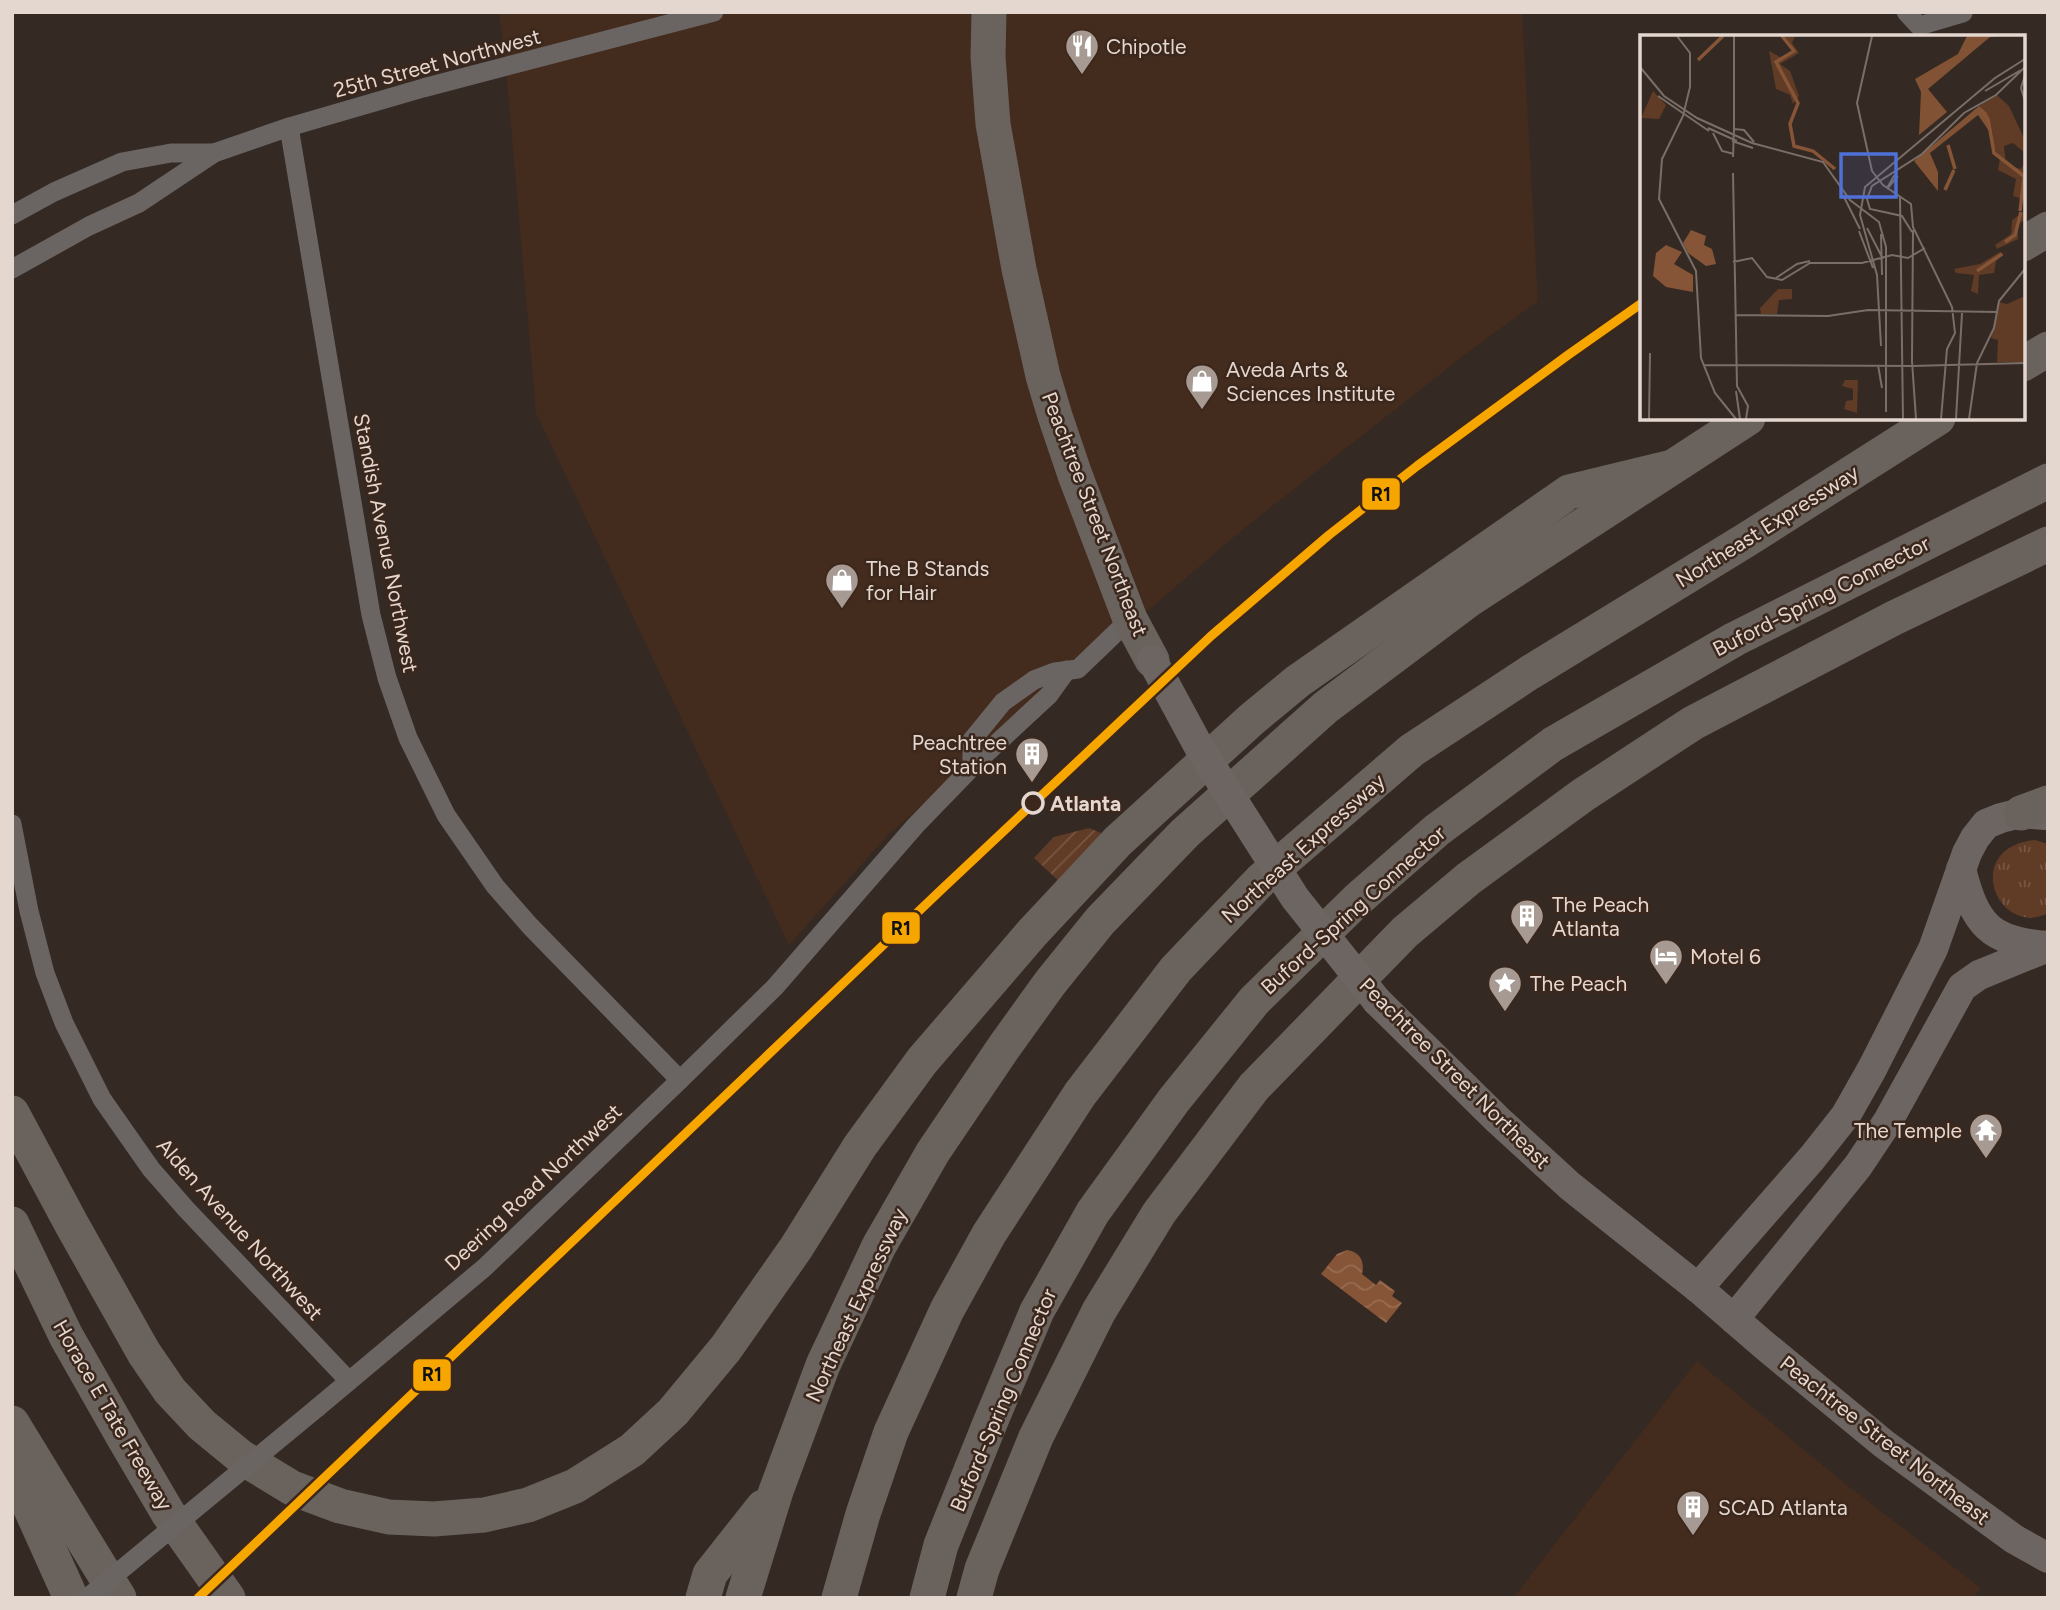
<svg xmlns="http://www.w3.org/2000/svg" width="2060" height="1610" font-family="Figtree,sans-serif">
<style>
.built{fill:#432b1d}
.grass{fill:url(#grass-tufts)}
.garden{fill:url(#garden-furrows)}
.water{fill:url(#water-waves)}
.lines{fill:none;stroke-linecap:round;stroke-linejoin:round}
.street{stroke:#6a6563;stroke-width:19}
.primary{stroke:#6d6561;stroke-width:30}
.highway{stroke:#6a625d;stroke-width:35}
.street-bridge{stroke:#6a6563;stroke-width:19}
.primary-bridge{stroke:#6d6561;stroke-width:30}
.rail-1-casing{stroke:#3b271c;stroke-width:14}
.rail-1{stroke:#f7a600;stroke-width:9}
.stop-dot{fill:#3b271c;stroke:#e4d7cf;stroke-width:3.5}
.labels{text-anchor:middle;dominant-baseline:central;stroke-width:5;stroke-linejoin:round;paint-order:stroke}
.poi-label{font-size:21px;fill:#e4d7cf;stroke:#3b271c;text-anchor:start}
.street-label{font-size:21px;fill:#e4d7cf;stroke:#3b271c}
.stop-label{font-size:21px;font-weight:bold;fill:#e4d7cf;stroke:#3b271c;text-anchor:start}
.inset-river{fill:none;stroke:#865436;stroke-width:3.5}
.inset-road{fill:none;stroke:#7a6f68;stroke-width:2}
.view{fill:#4f70d6;fill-opacity:0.15;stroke:#4f70d6;stroke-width:3.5}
.inset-edge{fill:none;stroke:#e4d7cf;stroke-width:3.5}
.line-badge{stroke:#3b271c;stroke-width:2.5}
.pale-badge-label{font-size:19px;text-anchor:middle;font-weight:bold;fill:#111}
</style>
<defs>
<pattern id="grass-tufts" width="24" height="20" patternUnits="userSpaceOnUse" patternTransform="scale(1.75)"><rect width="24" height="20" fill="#603b25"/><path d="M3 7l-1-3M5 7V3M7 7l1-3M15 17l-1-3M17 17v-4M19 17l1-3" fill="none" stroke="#775744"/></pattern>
<pattern id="garden-furrows" width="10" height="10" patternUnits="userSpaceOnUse" patternTransform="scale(1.75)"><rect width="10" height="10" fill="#603b25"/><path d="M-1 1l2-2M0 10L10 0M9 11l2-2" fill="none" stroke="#775744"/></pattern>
<pattern id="water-waves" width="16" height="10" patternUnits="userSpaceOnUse" patternTransform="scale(1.75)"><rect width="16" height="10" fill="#865436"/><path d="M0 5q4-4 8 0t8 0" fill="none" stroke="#976c52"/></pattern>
</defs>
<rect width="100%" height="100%" fill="#342923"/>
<g class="built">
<path d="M499 12H1522L1538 301 1467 353 1247 526 1049 695 888 835 789 945 536 413 506 69Z"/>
<path d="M1697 1361 1838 1478 1981 1588 1974 1598H1513Z"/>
</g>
<path class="grass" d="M2035 840 2048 844V913C1998 939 1960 848 2035 840Z"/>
<path class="garden" d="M1089 828 1108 836 1063 885 1034 858 1054 837Z"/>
<path class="water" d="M1347 1250C1360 1252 1365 1261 1362 1274L1376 1285 1380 1280 1395 1291 1392 1296 1402 1303 1386 1323 1321 1274 1337 1254Z"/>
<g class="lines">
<g class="street">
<path d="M1906 12 1919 26 1963 13"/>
<path d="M289 127 371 615 387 678 408 738 446 815 495 886 530 926 680 1080"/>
<path d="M12 215 54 192 122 162 171 153H214"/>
<path d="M12 269 89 226 139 203 214 153 289 127 423 88 714 12"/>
<path d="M972 768V740L1003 702 1034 680 1055 672 1078 669 1130 619"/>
<path d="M12 824 29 911 45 973 64 1023 102 1099 151 1169 186 1209 349 1381"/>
<path d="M317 1408 484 1268 680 1080 775 987 916 825 981 758 1049 695 1067 670"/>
</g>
<g class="primary">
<path d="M1961 869C1975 924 1989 942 2048 946"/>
<path d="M1377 1001 1498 1120 1570 1186 1698 1288 1764 1345 1884 1444 2014 1539 2048 1558"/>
<path d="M1698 1288 1812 1158 1846 1115 1872 1069 1933 949 1967 853 1975 838 1986 824 2001 818 2021 813 2045 815"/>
<path d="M1734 1319 1858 1166 1888 1121 1962 987 1979 975 2048 947"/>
</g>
<g class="highway">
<path d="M989 12 988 57 993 124 1019 269 1043 376 1055 416 1075 475 1130 619 1152 660"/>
<path d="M2023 244 2048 229"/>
<path d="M2023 364 2048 349"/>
<path d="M2021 813 2048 803"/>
<path d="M12 1113 72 1225 144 1353 170 1391 202 1425 241 1457 292 1488 340 1506 389 1517 434 1519 484 1515 528 1505 575 1486 632 1450 673 1412 726 1348 796 1248 860 1146 922 1061 1032 933 1118 841 1252 719 1298 681 1569 492 1668 468"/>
<path d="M12 1224 66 1336 124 1438 168 1513 228 1598"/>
<path d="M12 1423 119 1598"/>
<path d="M12 1467 71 1598"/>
<path d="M703 1598 710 1574 763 1507"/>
<path d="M743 1598 776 1491 823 1365 879 1246 933 1152 1004 1047 1050 983 1100 921 1185 833 1326 707 1470 599 1748 418"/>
<path d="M839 1598 863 1514 891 1432 947 1310 989 1234 1080 1094 1176 969 1261 880 1412 750 1529 673 1746 540 1938 418"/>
<path d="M927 1598 941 1545 990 1423 1037 1311 1093 1212 1174 1100 1254 1001 1358 899 1437 830 1553 744 1735 639 2048 481"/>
<path d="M974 1598 982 1569 1036 1437 1099 1311 1159 1213 1254 1087 1405 932 1468 879 1583 795 1693 723 1894 618 2048 544"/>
</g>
<path class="street-bridge" d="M87 1598 317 1408"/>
<path class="primary-bridge" d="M1152 660 1199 747 1295 898 1377 1001"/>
<g class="rail-1-casing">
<path id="rail-1" d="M198 1598 941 890 1211 636 1329 535 1417 466 1568 355 1642 303"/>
</g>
<use href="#rail-1" class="rail-1"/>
</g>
<defs>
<g id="restaurant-pin" transform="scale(1.75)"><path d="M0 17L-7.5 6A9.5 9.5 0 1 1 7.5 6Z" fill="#a69a93" stroke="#3b271c"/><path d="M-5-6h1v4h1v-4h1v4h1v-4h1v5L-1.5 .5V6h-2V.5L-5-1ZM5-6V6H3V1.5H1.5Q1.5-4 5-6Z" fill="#fff"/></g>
<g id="shop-pin" transform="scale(1.75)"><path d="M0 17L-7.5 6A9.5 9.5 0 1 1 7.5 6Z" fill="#a69a93" stroke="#3b271c"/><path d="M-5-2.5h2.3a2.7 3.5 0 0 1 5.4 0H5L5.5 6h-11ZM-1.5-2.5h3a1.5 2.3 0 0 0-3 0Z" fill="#fff"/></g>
<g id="building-pin" transform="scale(1.75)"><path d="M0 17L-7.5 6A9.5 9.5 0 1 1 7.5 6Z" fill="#a69a93" stroke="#3b271c"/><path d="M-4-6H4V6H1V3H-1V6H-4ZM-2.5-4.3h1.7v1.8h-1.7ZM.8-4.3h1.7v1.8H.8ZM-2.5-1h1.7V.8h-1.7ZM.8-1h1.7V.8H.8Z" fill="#fff"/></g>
<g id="hotel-pin" transform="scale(1.75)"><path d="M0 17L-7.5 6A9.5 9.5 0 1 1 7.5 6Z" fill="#a69a93" stroke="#3b271c"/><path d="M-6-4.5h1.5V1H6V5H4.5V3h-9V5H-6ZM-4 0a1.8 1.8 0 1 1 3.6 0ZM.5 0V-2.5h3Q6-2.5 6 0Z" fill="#fff"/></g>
<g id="sight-pin" transform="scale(1.75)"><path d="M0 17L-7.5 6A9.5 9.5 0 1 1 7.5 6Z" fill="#a69a93" stroke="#3b271c"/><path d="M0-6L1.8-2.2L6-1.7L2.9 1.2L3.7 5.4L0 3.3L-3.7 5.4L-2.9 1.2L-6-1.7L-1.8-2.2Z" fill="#fff"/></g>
<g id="temple-pin" transform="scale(1.75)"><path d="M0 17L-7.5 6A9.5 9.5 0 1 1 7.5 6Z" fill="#a69a93" stroke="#3b271c"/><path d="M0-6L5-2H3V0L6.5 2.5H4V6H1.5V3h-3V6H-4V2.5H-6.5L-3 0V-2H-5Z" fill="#fff"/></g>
</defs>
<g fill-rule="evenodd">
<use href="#restaurant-pin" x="1082" y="46"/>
<use href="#shop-pin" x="1202" y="381"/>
<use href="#shop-pin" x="842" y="580"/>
<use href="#building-pin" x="1032" y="754"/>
<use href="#building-pin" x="1527" y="916"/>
<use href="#hotel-pin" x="1666" y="956"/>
<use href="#sight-pin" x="1505" y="983"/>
<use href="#temple-pin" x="1986" y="1130"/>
<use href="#building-pin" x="1693" y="1507"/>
</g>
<circle class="stop-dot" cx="1033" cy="803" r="10"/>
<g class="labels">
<g class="poi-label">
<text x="1106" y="46">Chipotle</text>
<text x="1226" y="369">Aveda Arts &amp;<tspan x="1226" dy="24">Sciences Institute</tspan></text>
<text x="866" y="568">The B Stands<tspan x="866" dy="24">for Hair</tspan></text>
<text x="1007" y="742" text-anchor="end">Peachtree<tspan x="1007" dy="24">Station</tspan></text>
<text x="1552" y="904">The Peach<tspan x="1552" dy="24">Atlanta</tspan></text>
<text x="1690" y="956">Motel 6</text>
<text x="1530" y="983">The Peach</text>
<text x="1962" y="1130" text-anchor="end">The Temple</text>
<text x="1718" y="1507">SCAD Atlanta</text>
</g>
<g class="street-label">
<text transform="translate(437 63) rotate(-15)">25th Street Northwest</text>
<text transform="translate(1095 514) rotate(69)">Peachtree Street Northeast</text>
<text transform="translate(1767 526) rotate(-32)">Northeast Expressway</text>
<text transform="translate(386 543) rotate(79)">Standish Avenue Northwest</text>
<text transform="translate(1821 596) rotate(-27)">Buford-Spring Connector</text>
<text transform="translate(1303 848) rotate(-42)">Northeast Expressway</text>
<text transform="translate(1353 910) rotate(-42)">Buford-Spring Connector</text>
<text transform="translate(1455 1073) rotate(45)">Peachtree Street Northeast</text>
<text transform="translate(533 1187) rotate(-43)">Deering Road Northwest</text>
<text transform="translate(240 1229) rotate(48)">Alden Avenue Northwest</text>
<text transform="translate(856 1305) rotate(-65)">Northeast Expressway</text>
<text transform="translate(1003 1400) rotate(-67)">Buford-Spring Connector</text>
<text transform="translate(113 1415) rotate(60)">Horace E Tate Freeway</text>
<text transform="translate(1885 1440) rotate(38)">Peachtree Street Northeast</text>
</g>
<g class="stop-label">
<text x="1050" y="803">Atlanta</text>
</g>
</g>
<g transform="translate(1640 35)">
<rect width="385" height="385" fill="#342923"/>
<path d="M357 60 369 71 385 105V118L373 108 364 111 366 130 381 134 385 127V165L373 161 376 144 358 135 360 123 352 110 349 87 339 71ZM138 254H152V264L139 265 137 279H121L120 273Z" fill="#603b25"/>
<path d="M327 1H360L350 2 288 54 307 77 279 100 281 57 275 44 318 19ZM339 71 347 78 349 96 338 80 290 118 298 137V156L274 126Z" fill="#825234"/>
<path d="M141 1H155L152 8 159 18 140 29 150 36 159 61 153 69 150 60 136 54 129 16 140 22 154 17ZM13 56 26 70 19 84 1 83ZM385 176V185L378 189V204L357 214 355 210 371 199 372 185ZM360 217 364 219 356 226 354 238 339 240 338 259 331 256 334 240 316 238 314 234 340 229ZM385 261V327H357L358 305 351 303 359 267 367 269Z" fill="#603b25"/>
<path d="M205 345H218L217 378 204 374 206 366 213 365V354L202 351Z" fill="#603b25"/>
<path d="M51 195 66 201 64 210 72 214 76 229 66 231 48 218 43 208ZM26 210 42 217 34 229 53 240V257L26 252 13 241 16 218Z" fill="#865436"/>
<path class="inset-river" d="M142 1 154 16 136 27 158 68 150 89 154 111 173 116 195 134M58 25 83 1M341 75 348 84 354 118 385 142M308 110 315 134M305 155 314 135M380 176 384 143M365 207 375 200 381 177M337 236 362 219"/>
<path class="inset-road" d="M37 1 50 18V52L43 81 22 124 19 164 56 236 61 323 75 358 96 384M232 1 217 68 232 136M0 32 24 61 57 83 112 108 183 127 210 165 239 187 246 212V377M385 40 381 53 385 66M345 56 381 35M18 61 69 96M68 93 97 106M94 94V1M73 98 82 116 94 119M92 106 113 113M93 122 94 94 104 95 114 107M232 136 243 150 271 169 273 192 312 272 315 298 307 314 301 384M93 138 97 351 108 371 106 384M247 153 254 141 257 142 247 154M203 160 220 194M260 162 263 384M227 193 243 224M273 195 272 326 276 384M219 196 233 233M272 197 262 181 230 174 227 164 232 151 282 119 324 78 356 60 385 32M241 199 242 240M93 227 112 223 127 242 142 245 170 228H222L252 220 268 223 285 213M136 243 157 229 170 226M96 280 188 281 228 275 358 277M241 311 237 240 220 180 225 152 355 43 385 24M64 330 272 331M238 330 242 353M272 331 385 328M96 356 100 384M9 384 10 318M316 384 322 278M329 384 337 328 354 293 359 266 385 234"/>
<path class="view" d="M201 119H256V162H201Z"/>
<rect width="385" height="385" class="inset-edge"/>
</g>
<g class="line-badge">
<rect x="1361" y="477" width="40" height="34" rx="7" fill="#f7a600"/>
<rect x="881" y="911" width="40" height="34" rx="7" fill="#f7a600"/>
<rect x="412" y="1358" width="40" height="34" rx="7" fill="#f7a600"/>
</g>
<g class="pale-badge-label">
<text x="1381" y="501">R1</text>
<text x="901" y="935">R1</text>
<text x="432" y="1381">R1</text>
</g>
<rect width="2060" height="1610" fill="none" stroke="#e4d7cf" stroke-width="28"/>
</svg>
